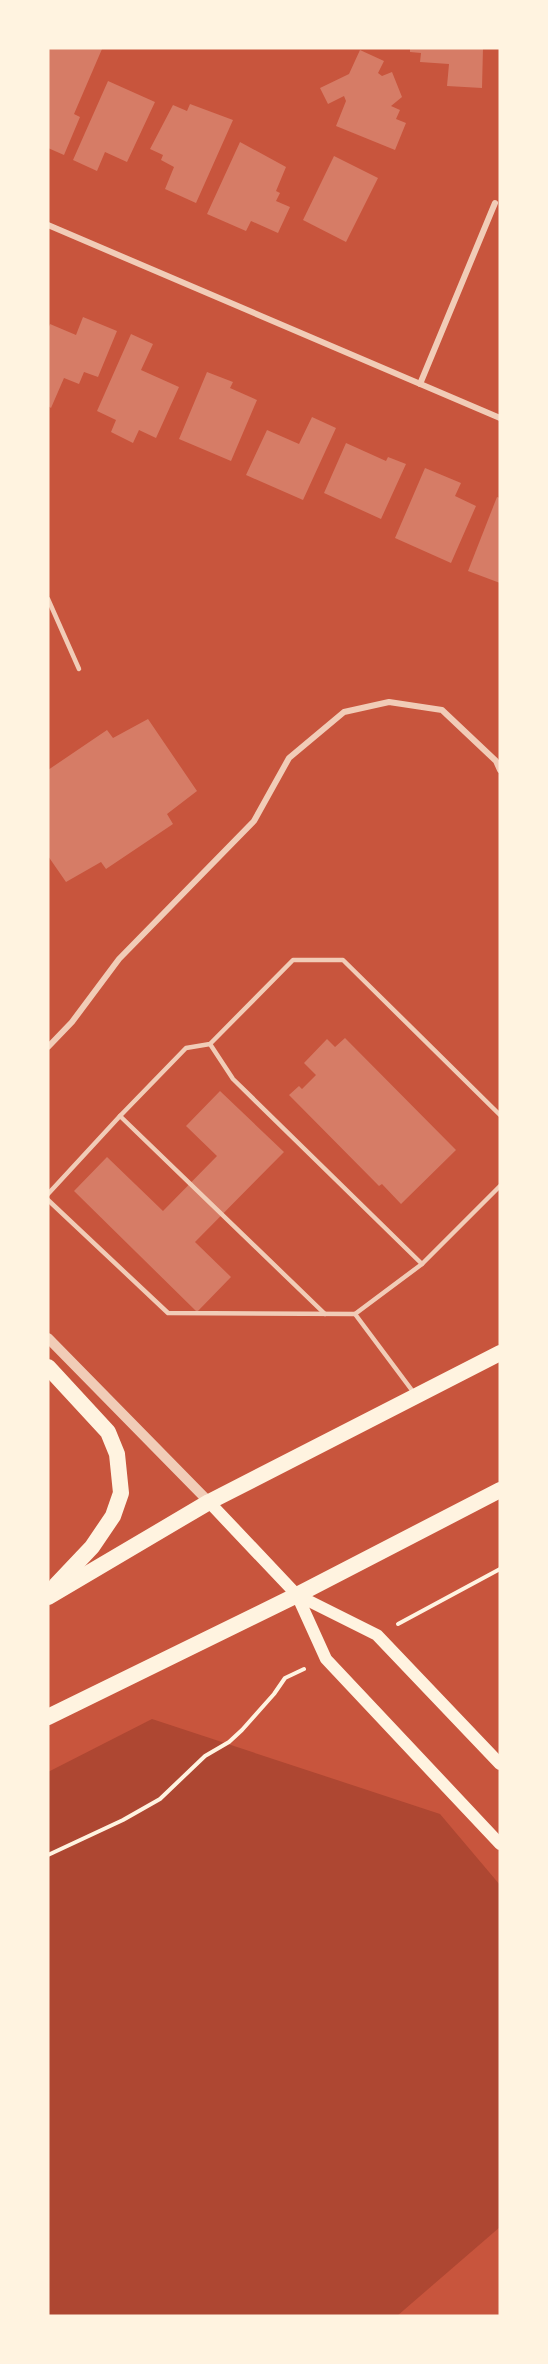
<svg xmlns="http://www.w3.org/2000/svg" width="548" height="2364" font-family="Rubik,sans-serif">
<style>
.green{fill:#ae4732}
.building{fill:#d67c66}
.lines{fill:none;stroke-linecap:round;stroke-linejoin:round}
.path{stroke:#fff3e0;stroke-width:4}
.service{stroke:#f1ccb7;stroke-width:4.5}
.minor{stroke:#f1ccb7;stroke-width:6}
.tertiary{stroke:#f1ccb7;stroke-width:10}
.secondary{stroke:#fff3e0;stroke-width:12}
.trunk{stroke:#fff3e0;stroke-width:16}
</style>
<rect width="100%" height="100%" fill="#c8553d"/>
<path class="green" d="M152 1719 440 1814 500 1885V2227L397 2316H48V1772Z"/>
<g class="building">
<path d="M48 48 102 49 74 114 80 117 64 155 48 148Z"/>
<path d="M410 48H483L482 88 447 86 449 64 420 62 421 53 410 52Z"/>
<path d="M360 50 384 61 378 73 382 76 392 72 402 97 391 106 400 110 396 119 406 123 395 150 336 126 346 101 344 96 328 104 320 88 349 74Z"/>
<path d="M108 81 155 102 127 162 105 152 97 171 73 160Z"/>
<path d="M190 104 233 120 196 203 165 189 174 167 161 160 163 155 150 149 173 105 187 111Z"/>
<path d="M240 142 286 167 276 191 280 193 276 201 290 207 278 233 251 221 246 231 207 214Z"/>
<path d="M334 156 378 178 346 242 303 220Z"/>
<path d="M83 317 117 331 98 377 84 372 79 384 64 378 51 408 48 406V329L50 324 76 335Z"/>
<path d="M131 334 153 344 141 370 179 387 156 438 139 430 133 443 111 432 116 420 97 411Z"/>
<path d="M207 372 233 382 230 388 257 400 231 461 179 439Z"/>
<path d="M312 417 336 428 303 500 246 475 267 430 299 444Z"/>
<path d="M346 443 386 461 388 457 406 464 381 519 324 493Z"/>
<path d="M425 468 461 483 455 496 476 506 451 563 395 538Z"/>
<path d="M497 497 500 498V583L468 571Z"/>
<path d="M148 719 197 791 167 814 173 824 106 869 101 862 66 882 48 856V770L107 730 113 738Z"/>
<path d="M345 1038 456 1150 401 1204 382 1184 379 1186 289 1095 299 1086 302 1089 316 1075 304 1063 327 1039 335 1047Z"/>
<path d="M220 1091 284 1152 195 1242 231 1277 197 1312 74 1191 107 1157 163 1211 217 1156 186 1126Z"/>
</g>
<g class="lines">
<g class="path">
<path d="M398 1624 500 1569"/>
<path d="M48 1855 123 1820 160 1799 205 1756 229 1742 242 1730 274 1694 285 1678 304 1669"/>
</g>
<g class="service">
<path d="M48 599 79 669"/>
<path d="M210 1044 233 1079 422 1264"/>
<path d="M120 1116 186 1048 210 1044 293 960H343L500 1115"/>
<path d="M48 1194 120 1116 325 1314"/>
<path d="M48 1200 168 1313 355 1314 414 1393"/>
<path d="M355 1314 422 1264 500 1186"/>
</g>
<g class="minor">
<path d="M48 225 500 418"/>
<path d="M420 384 495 203"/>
<path d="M48 1047 72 1022 119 959 254 821 289 758 344 712 389 702 442 710 496 761 500 770"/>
</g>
<path class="tertiary" d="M48 1338 209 1502"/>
<g class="secondary">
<path d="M209 1502 297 1595 326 1659 500 1844"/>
<path d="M297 1595 377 1635 500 1764"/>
</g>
<g class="trunk">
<path d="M48 1367 108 1432 117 1454 121 1493 113 1516 92 1547 56 1585"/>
<path d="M48 1597 209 1502 500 1353"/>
<path d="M48 1717 297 1595 500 1490"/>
</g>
</g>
<rect width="548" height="2364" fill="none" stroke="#fff3e0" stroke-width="99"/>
</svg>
